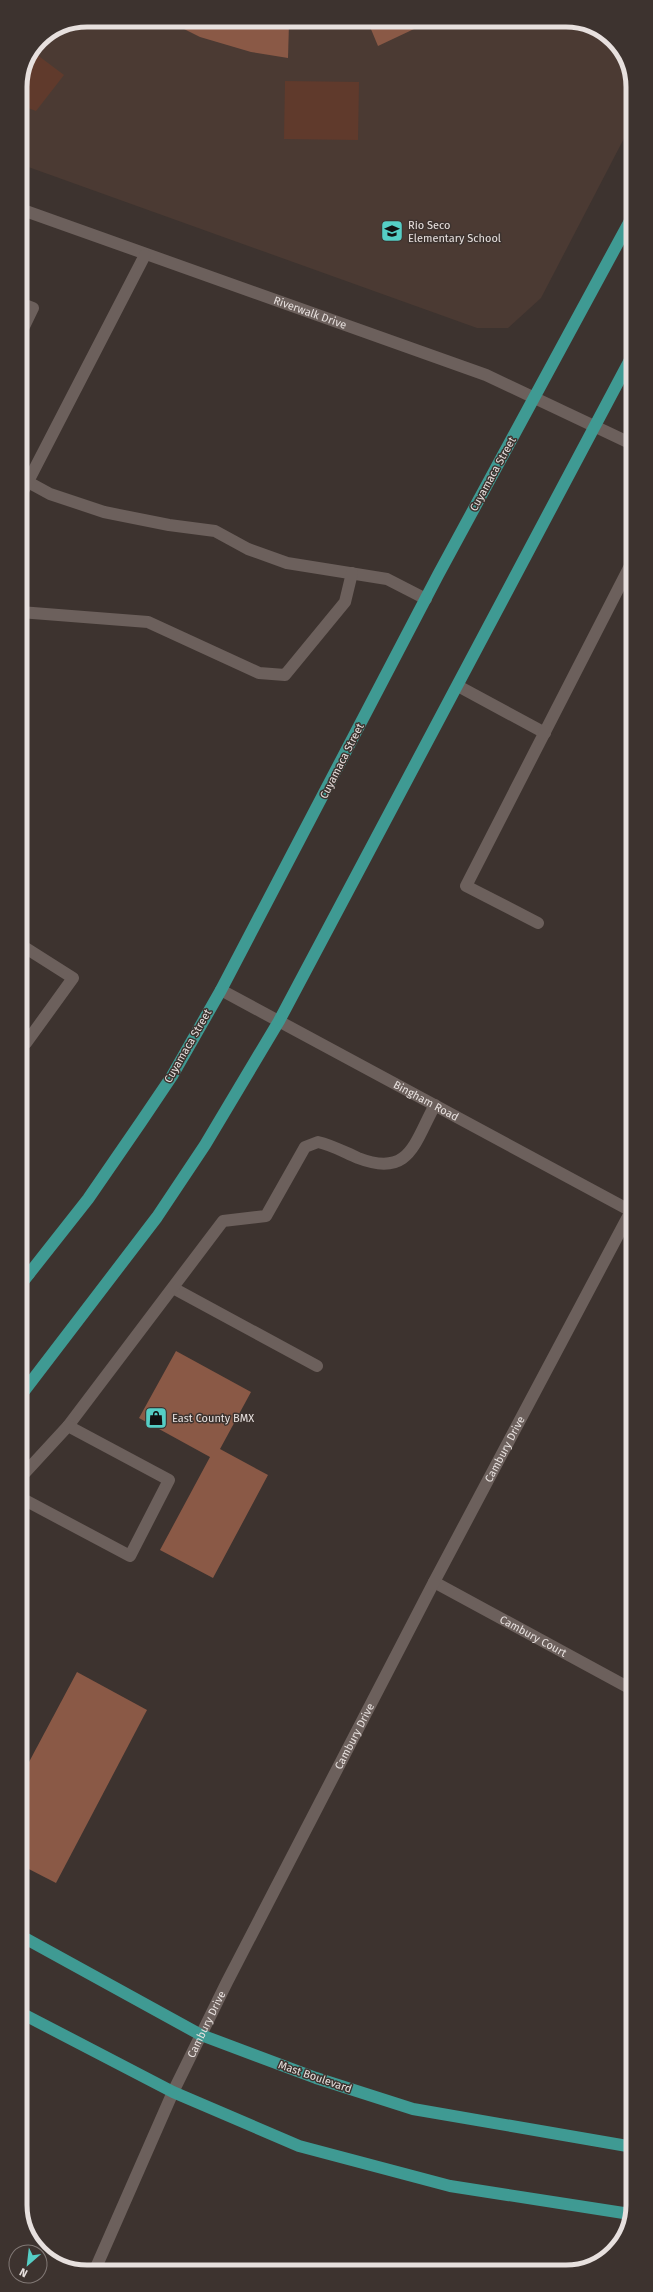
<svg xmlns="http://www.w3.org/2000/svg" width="653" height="2292" font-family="'Fira Sans',sans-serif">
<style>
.built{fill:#4b3a33}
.green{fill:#603a2c}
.building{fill:#8a5946}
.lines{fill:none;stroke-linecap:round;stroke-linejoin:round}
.minor{stroke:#6c605c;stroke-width:12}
.major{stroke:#3f9a93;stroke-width:12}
.labels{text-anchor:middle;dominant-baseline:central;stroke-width:3;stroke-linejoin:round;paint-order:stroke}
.poi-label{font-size:11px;fill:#e7e0de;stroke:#3d332f;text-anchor:start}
.street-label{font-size:11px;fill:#e7e0de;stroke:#3d332f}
.rim{fill:none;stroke:#e7e0de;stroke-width:5}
</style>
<rect width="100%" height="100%" fill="#3d332f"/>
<path class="built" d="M571 20 610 37 632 74V123L541 298 508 328H477L20 164V87L25 61 40 39 62 25Z"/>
<g class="green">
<path d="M32 51 64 75 36 111 20 105C20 86 21 67 32 51Z"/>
<path d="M285 81 359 82 358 140 284 139Z"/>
</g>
<g class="building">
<path d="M431 21 378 46 368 22H390Z"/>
<path d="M289 23 288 58 251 52 200 37 174 24Z"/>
<path d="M176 1351 251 1392 220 1449 268 1475 213 1578 160 1550 210 1457 139 1418Z"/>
<path d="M77 1672 147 1710 56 1883 21 1865V1777Z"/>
</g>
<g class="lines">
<g class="minor">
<path id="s1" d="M20 209 486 375 632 444"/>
<path d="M20 303 33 308 20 335"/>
<path d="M28 482 50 494 104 512 169 525 215 531 248 549 287 563 387 579 426 599"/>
<path d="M20 497 145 255"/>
<path d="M20 612 148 622 259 673 285 675 345 602 352 573"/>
<path d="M458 686 545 733"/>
<path d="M538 923 466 886 632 562"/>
<path d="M21 945 73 978 26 1043 21 1040"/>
<path id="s2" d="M221 990 631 1211"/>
<path d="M21 1268 29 1274"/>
<path d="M173 1288 317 1366"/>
<path d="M68 1426 223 1221 266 1216 305 1147 318 1142C332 1145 344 1152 358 1158 410 1178 414 1143 435 1105"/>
<path d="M21 1477 68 1426 169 1480 130 1556 21 1498"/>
<path id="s3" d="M434 1582 633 1690"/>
<path id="s4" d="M94 2272 173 2092 227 1982 434 1582 632 1209"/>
</g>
<g class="major">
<path d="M21 1284 88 1199 141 1122 172 1076 221 990 438 575 632 217"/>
<path d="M21 1395 157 1217 205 1145 279 1021 632 356"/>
<path d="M21 1936 201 2035 316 2078 413 2109 633 2147"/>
<path d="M21 2013 173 2092 299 2146 450 2186 630 2214"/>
</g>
</g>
<defs>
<g id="school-square" transform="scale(1.15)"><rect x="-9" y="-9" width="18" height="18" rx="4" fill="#55cec5" stroke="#3d332f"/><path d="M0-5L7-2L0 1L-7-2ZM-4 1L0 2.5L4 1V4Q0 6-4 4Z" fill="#111"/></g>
<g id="shop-square" transform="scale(1.15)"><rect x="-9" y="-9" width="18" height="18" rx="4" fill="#55cec5" stroke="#3d332f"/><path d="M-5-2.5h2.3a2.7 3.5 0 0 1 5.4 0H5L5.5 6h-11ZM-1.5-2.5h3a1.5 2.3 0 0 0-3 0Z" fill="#111"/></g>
</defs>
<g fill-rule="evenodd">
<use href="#school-square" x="392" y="231"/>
<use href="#shop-square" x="156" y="1418"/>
</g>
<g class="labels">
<g class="poi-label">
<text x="408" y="225">Rio Seco<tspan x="408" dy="13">Elementary School</tspan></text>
<text x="172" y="1418">East County BMX</text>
</g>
<g class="street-label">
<text stroke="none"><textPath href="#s1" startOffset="308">Riverwalk Drive</textPath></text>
<text transform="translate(493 474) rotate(-61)">Cuyamaca Street</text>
<text transform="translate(342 761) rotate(-63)">Cuyamaca Street</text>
<text transform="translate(188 1046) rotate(-60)">Cuyamaca Street</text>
<text stroke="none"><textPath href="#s2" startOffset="233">Bingham Road</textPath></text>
<text stroke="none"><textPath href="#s4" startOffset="920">Cambury Drive</textPath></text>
<text stroke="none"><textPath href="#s3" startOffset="113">Cambury Court</textPath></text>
<text stroke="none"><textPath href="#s4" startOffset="596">Cambury Drive</textPath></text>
<text stroke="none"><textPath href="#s4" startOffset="272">Cambury Drive</textPath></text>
<text transform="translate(315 2077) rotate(19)">Mast Boulevard</text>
</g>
</g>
<path d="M0 0H653V2292H0ZM87 27H566A60 60 0 0 1 626 87V2205A60 60 0 0 1 566 2265H87A60 60 0 0 1 27 2205V87A60 60 0 0 1 87 27Z" fill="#3d332f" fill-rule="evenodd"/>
<path class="rim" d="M87 27H566A60 60 0 0 1 626 87V2205A60 60 0 0 1 566 2265H87A60 60 0 0 1 27 2205V87A60 60 0 0 1 87 27Z"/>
<g transform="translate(28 2264) rotate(208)"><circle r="19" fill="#3d332f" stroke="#817875"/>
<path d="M0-3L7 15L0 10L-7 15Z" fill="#55cec5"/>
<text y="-6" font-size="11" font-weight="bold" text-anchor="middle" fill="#e7e0de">N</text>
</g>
</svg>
